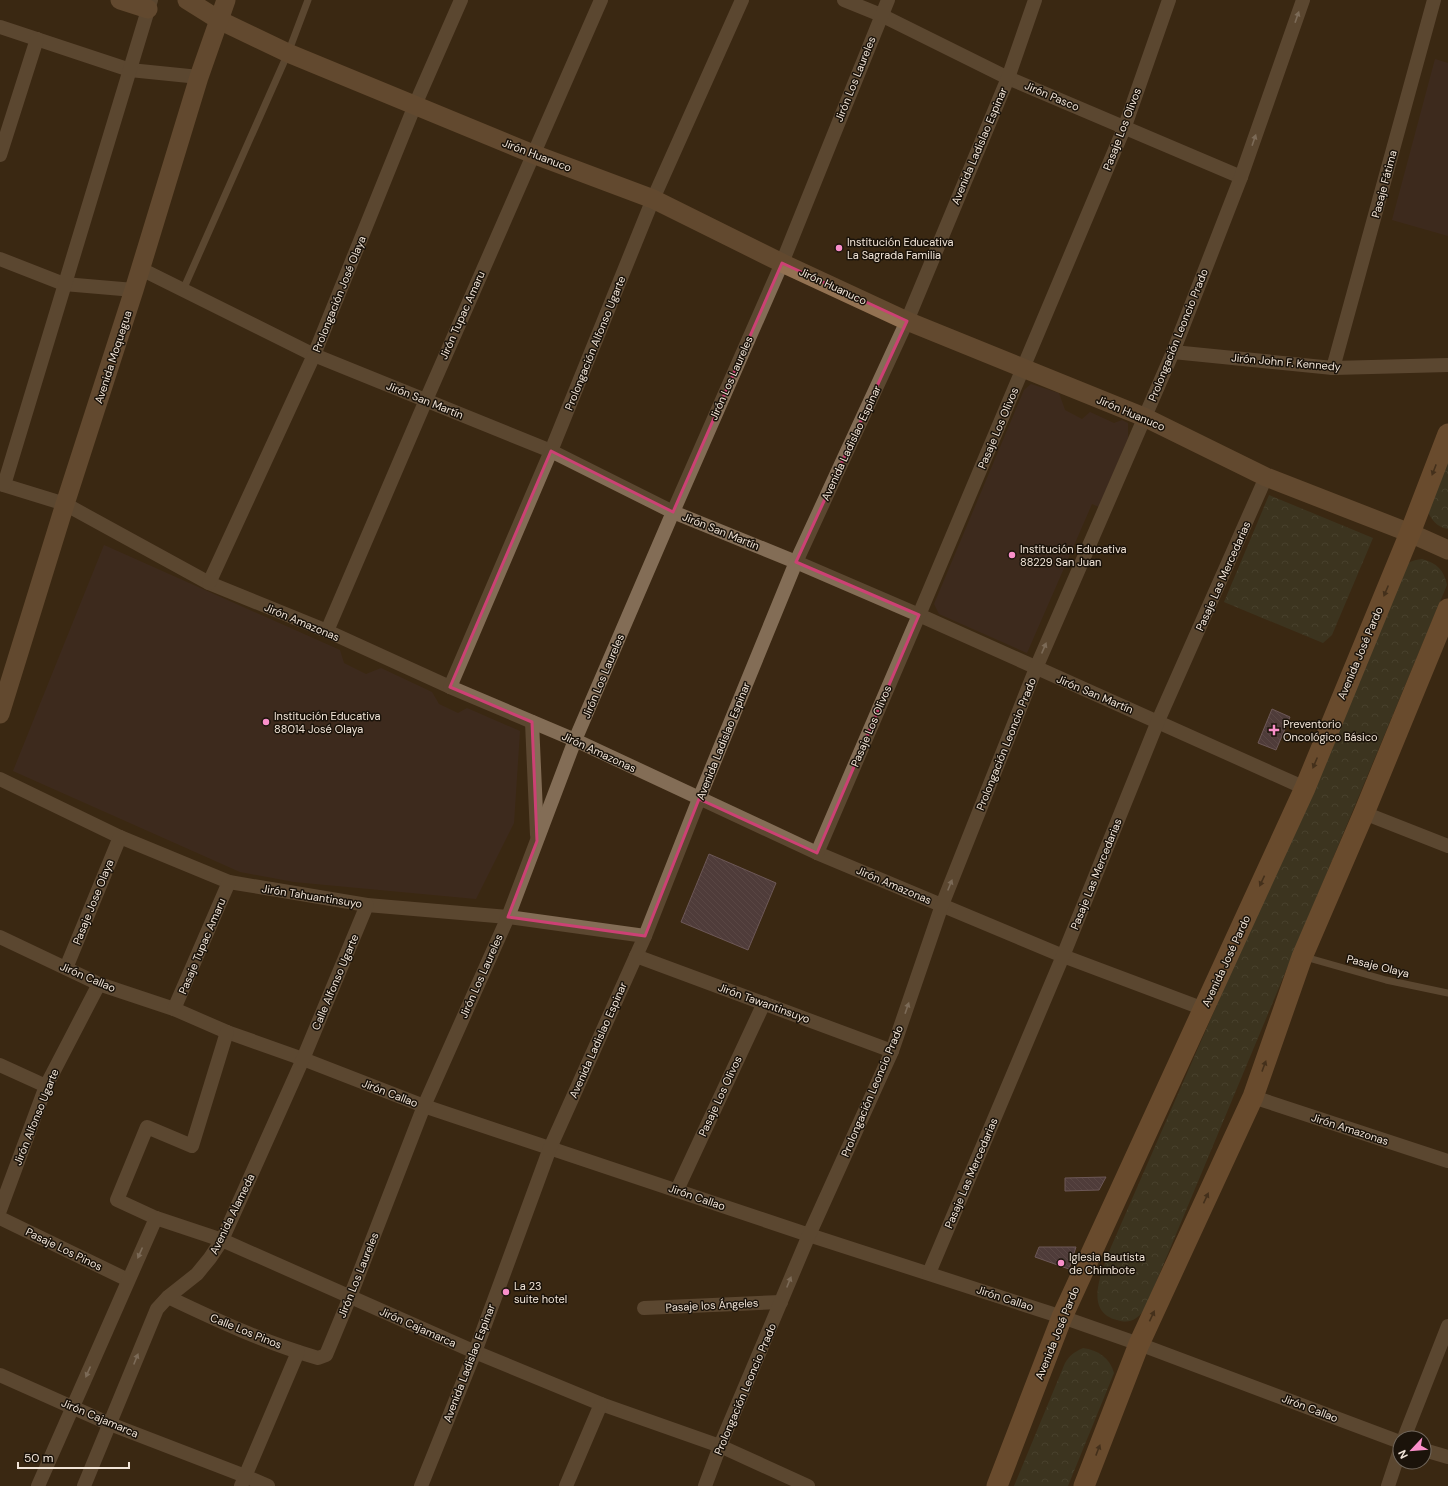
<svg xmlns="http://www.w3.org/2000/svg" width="1448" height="1486" font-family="'DM Sans',sans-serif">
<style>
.education{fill:#422e2b}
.forest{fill:url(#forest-crowns)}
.building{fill:url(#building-back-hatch);stroke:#a992aa}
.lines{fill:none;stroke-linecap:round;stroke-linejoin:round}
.service{stroke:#836d56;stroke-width:7}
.minor{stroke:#836d56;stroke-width:14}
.secondary{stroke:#937252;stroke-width:19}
.primary{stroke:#a3764f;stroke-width:21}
.oneway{fill:#cbbbaa}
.oneway2{fill:#513b26}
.marked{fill:none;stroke:#cc4174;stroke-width:3;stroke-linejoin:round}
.poi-dot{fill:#f98fca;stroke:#1b130a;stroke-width:1.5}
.labels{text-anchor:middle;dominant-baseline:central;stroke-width:3;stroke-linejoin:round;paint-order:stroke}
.street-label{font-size:11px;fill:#f2e5d8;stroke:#1b130a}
.poi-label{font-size:11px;fill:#f2e5d8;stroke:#1b130a;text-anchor:start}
</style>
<defs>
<pattern id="forest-crowns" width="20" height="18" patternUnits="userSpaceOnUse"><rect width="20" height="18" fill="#3e4430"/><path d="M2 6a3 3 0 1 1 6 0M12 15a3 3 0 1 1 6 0" fill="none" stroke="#5a5f4d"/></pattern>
<pattern id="building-back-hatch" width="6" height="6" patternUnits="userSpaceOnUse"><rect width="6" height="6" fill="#69546a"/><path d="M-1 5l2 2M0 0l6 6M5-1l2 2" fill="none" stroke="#7f6c7f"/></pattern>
</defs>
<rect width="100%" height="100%" fill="#3b2813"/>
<g class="education">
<path d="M1435 59 1448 63V236L1392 220Z"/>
<path d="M1031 384 1059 393 1065 410 1082 419 1090 412 1114 423 1122 420 1128 423V438L1099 507 1092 504 1027 653 939 614 934 604 1024 390Z"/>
<path d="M104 545 340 650 344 663 366 674 381 668 432 692 439 704 458 713 467 708 520 731 514 823 476 899 294 882 240 872 13 771Z"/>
</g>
<g class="forest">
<path d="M1448 446V529C1436 527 1431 519 1426 508Z"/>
<path d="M1269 495 1373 538 1332 635 1323 643 1224 602Z"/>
<path d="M1422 559C1437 563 1444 570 1447 585L1144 1311C1135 1320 1130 1324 1117 1320 1082 1311 1103 1269 1111 1247L1216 1007 1401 569C1408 562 1413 560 1422 559Z"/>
<path d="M1083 1348C1098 1350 1110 1358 1114 1373L1068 1486H1014L1065 1363C1070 1355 1074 1352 1083 1348Z"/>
</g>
<g class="building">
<path d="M1272 709 1290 717 1276 750 1258 743Z"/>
<path d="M709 854 776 883 748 950 681 922Z"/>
<path d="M1106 1177 1099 1190 1065 1191V1178Z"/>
<path d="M1039 1247H1076L1069 1269 1035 1257Z"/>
</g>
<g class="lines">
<g class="service">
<path d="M183 290 288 53 308 0"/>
<path d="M1305 957 1386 980 1448 993"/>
</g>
<g class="minor">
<path d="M844 0 881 15 1008 78 1241 177"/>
<path d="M0 27 130 70 199 77"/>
<path d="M0 155 37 39"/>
<path d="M0 259 64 284 134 290"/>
<path d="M141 269 314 355 551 451 673 512 796 562 919 615 1305 788"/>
<path d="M1173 352 1333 368 1448 365"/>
<path d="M1333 368 1434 0"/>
<path d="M0 484 65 504 209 583 327 631 450 687 575 740 817 853 1063 956 1204 1009"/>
<path d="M4 485 151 0"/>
<path d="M209 583 314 355 415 105 461 0"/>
<path d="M327 631 426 400 601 0"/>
<path d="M450 687 551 451 653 199 742 0"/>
<path d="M532 722 537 835"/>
<path d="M0 779 120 837 229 882 367 905 508 917 645 936"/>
<path d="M1364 813 1448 846"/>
<path d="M817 853 919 615 1125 126 1169 0"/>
<path d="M0 937 99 984 174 1009 227 1032 303 1059 424 1106 809 1235 1062 1317 1139 1344 1400 1442"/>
<path d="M636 956 892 1051"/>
<path d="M66 968 120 837"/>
<path d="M174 1009 229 882"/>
<path d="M227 1032 192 1146 147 1127 117 1200 156 1218 222 1240 475 1352 601 1404 720 1446 808 1486"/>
<path d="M0 1065 46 1086"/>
<path d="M1253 1097 1448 1161"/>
<path d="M677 1190 764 1003"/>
<path d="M0 1210 46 1086 99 984"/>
<path d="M0 1218 128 1280"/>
<path d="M929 1273 1063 956 1158 721 1266 477"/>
<path d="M168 1297C216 1320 266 1343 318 1358L326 1355 350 1297 424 1106 508 917 575 740 673 512 782 263 888 0"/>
<path d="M644 1308 781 1302"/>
<path d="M0 1375 110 1424 245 1476 268 1486"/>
<path d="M1404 1438 1448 1326"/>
<path d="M1424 1450 1448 1457"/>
<path d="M38 1486 156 1218"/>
<path d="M84 1486 157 1309 168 1297 197 1274 210 1258 222 1240 303 1059 367 905"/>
<path d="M241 1486 298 1352"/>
<path d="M421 1486 475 1352 550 1148 645 936 699 799 796 562 907 321 1008 78 1035 0"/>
<path d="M566 1486 601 1404"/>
<path d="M705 1486 720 1446 809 1235 892 1051 942 905 1036 668 1173 352 1241 177 1303 0"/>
<path d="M1388 1486 1400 1450"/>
</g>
<g class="secondary">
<path d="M120 0 148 9"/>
<path d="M187 0 219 20 288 53 533 154 653 199 782 263 907 321 1144 417 1266 477 1410 533 1448 550"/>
<path d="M0 714 65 504 134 290 199 77 226 0"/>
</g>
<g class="primary">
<path d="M997 1486 1062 1317 1305 788 1410 533 1448 434"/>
<path d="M1084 1486 1139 1344 1253 1097 1302 957 1364 813 1448 609"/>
</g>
</g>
<defs><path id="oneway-solid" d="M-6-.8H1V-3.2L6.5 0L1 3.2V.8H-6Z"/></defs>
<g class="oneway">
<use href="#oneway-solid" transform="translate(1297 17) rotate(-71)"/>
<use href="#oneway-solid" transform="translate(1254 140) rotate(-71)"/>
<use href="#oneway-solid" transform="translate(1044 648) rotate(-67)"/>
<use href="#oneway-solid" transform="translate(950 885) rotate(-68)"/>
<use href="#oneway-solid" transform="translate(907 1008) rotate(-71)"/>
<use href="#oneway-solid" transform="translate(140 1253) rotate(114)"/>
<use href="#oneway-solid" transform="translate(789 1282) rotate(-68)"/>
<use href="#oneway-solid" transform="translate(136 1359) rotate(-68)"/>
<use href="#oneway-solid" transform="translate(88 1372) rotate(114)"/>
</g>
<g class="oneway2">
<use href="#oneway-solid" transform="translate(1434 470) rotate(111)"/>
<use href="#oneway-solid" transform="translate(1386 591) rotate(113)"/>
<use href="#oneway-solid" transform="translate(1315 763) rotate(113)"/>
<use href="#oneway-solid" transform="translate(1262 881) rotate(115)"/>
<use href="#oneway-solid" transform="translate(1264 1066) rotate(-70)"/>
<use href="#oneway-solid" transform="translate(1206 1198) rotate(-65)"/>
<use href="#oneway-solid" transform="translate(1152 1316) rotate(-65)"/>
<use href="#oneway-solid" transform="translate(1098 1450) rotate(-69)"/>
</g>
<path d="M0 0H1448V1486H0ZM782 263 907 321 796 562 919 615 817 853 699 799 645 936 508 917 537 841 532 722 450 687 551 451 673 512Z" fill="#3b2813" fill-opacity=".55" fill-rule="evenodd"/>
<path class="marked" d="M782 263 907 321 796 562 919 615 817 853 699 799 645 936 508 917 537 841 532 722 450 687 551 451 673 512Z"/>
<g class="poi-dot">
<circle cx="839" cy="248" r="4"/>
<circle cx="1012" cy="555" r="4"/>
<circle cx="266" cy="722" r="4"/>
<path d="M1272 724h4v4h4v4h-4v4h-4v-4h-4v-4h4z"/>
<circle cx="1061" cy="1263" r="4"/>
<circle cx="506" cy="1292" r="4"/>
</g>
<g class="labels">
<g class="street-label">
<text transform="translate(855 79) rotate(-68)">Jirón Los Laureles</text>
<text transform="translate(1052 96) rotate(23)">Jirón Pasco</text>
<text transform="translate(1122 129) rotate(-69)">Pasaje Los Olivos</text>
<text transform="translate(979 146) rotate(-67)">Avenida Ladislao Espinar</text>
<text transform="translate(537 155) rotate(21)">Jirón Huanuco</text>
<text transform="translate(1384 184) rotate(-75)">Pasaje Fátima</text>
<text transform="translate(833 286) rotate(25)">Jirón Huanuco</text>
<text transform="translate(339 294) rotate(-68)">Prolongación José Olaya</text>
<text transform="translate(462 315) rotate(-66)">Jirón Tupac Amaru</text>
<text transform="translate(1178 335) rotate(-68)">Prolongación Leoncio Prado</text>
<text transform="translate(595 343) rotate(-68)">Prolongación Alfonso Ugarte</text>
<text transform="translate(113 357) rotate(-72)">Avenida Moquegua</text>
<text transform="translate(1286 362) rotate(5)">Jirón John F. Kennedy</text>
<text transform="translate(731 378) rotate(-66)">Jirón Los Laureles</text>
<text transform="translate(425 400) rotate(22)">Jirón San Martín</text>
<text transform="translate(1131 413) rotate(23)">Jirón Huanuco</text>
<text transform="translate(998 428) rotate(-67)">Pasaje Los Olivos</text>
<text transform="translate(851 443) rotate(-65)">Avenida Ladislao Espinar</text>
<text transform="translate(721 531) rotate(22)">Jirón San Martín</text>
<text transform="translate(1223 576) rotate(-66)">Pasaje Las Mercedarias</text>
<text transform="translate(302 622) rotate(23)">Jirón Amazonas</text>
<text transform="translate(1360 653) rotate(-67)">Avenida José Pardo</text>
<text transform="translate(603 676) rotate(-67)">Jirón Los Laureles</text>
<text transform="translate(1095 694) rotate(23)">Jirón San Martín</text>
<text transform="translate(871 726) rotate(-67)">Pasaje Los Olivos</text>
<text transform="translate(723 741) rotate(-68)">Avenida Ladislao Espinar</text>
<text transform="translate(1006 744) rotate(-68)">Prolongación Leoncio Prado</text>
<text transform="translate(599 752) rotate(25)">Jirón Amazonas</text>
<text transform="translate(1096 874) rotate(-68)">Pasaje Las Mercedarias</text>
<text transform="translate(894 885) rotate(23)">Jirón Amazonas</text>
<text transform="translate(312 896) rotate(9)">Jirón Tahuantinsuyo</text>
<text transform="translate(93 902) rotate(-68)">Pasaje Jose Olaya</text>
<text transform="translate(202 946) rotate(-67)">Pasaje Tupac Amaru</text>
<text transform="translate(1226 961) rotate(-65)">Avenida José Pardo</text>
<text transform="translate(1378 966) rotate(14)">Pasaje Olaya</text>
<text transform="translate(481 976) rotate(-66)">Jirón Los Laureles</text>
<text transform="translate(88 977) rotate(23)">Jirón Callao</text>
<text transform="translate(335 982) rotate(-67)">Calle Alfonso Ugarte</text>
<text transform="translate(764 1003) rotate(20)">Jirón Tawantinsuyo</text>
<text transform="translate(598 1040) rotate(-66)">Avenida Ladislao Espinar</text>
<text transform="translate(872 1091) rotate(-67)">Prolongación Leoncio Prado</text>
<text transform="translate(390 1093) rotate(21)">Jirón Callao</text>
<text transform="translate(720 1096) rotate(-65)">Pasaje Los Olivos</text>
<text transform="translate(36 1117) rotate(-68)">Jirón Alfonso Ugarte</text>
<text transform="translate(1350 1129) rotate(18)">Jirón Amazonas</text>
<text transform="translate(971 1173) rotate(-67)">Pasaje Las Mercedarias</text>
<text transform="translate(697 1197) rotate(19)">Jirón Callao</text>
<text transform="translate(232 1214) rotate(-64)">Avenida Alameda</text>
<text transform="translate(64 1249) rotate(26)">Pasaje Los Pinos</text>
<text transform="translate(358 1275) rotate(-68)">Jirón Los Laureles</text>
<text transform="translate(1005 1298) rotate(18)">Jirón Callao</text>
<text transform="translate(712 1305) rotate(-3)">Pasaje los Ángeles</text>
<text transform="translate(418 1327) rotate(24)">Jirón Cajamarca</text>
<text transform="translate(246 1331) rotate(22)">Calle Los Pinos</text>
<text transform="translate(1057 1333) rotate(-68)">Avenida José Pardo</text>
<text transform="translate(469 1363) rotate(-69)">Avenida Ladislao Espinar</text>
<text transform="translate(745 1389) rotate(-67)">Prolongación Leoncio Prado</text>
<text transform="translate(1310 1408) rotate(21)">Jirón Callao</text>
<text transform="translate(100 1418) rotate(23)">Jirón Cajamarca</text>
</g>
<g class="poi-label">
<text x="847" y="242">Institución Educativa<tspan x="847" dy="13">La Sagrada Familia</tspan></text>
<text x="1020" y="549">Institución Educativa<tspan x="1020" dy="13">88229 San Juan</tspan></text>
<text x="274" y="716">Institución Educativa<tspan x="274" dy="13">88014 José Olaya</tspan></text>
<text x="1283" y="724">Preventorio<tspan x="1283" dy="13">Oncológico Básico</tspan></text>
<text x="1069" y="1257">Iglesia Bautista<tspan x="1069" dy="13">de Chimbote</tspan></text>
<text x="514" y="1286">La 23<tspan x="514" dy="13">suite hotel</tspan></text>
</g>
</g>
<g transform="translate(1412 1450) rotate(244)"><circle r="19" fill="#1b130a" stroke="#71675c"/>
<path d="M0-3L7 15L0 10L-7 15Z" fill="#f98fca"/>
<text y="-6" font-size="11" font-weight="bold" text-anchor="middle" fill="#f2e5d8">N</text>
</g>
<path d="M18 1462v6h111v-6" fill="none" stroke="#f2e5d8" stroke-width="2"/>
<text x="24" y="1462" font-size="12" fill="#f2e5d8" stroke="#1b130a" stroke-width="3" paint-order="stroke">50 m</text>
</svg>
